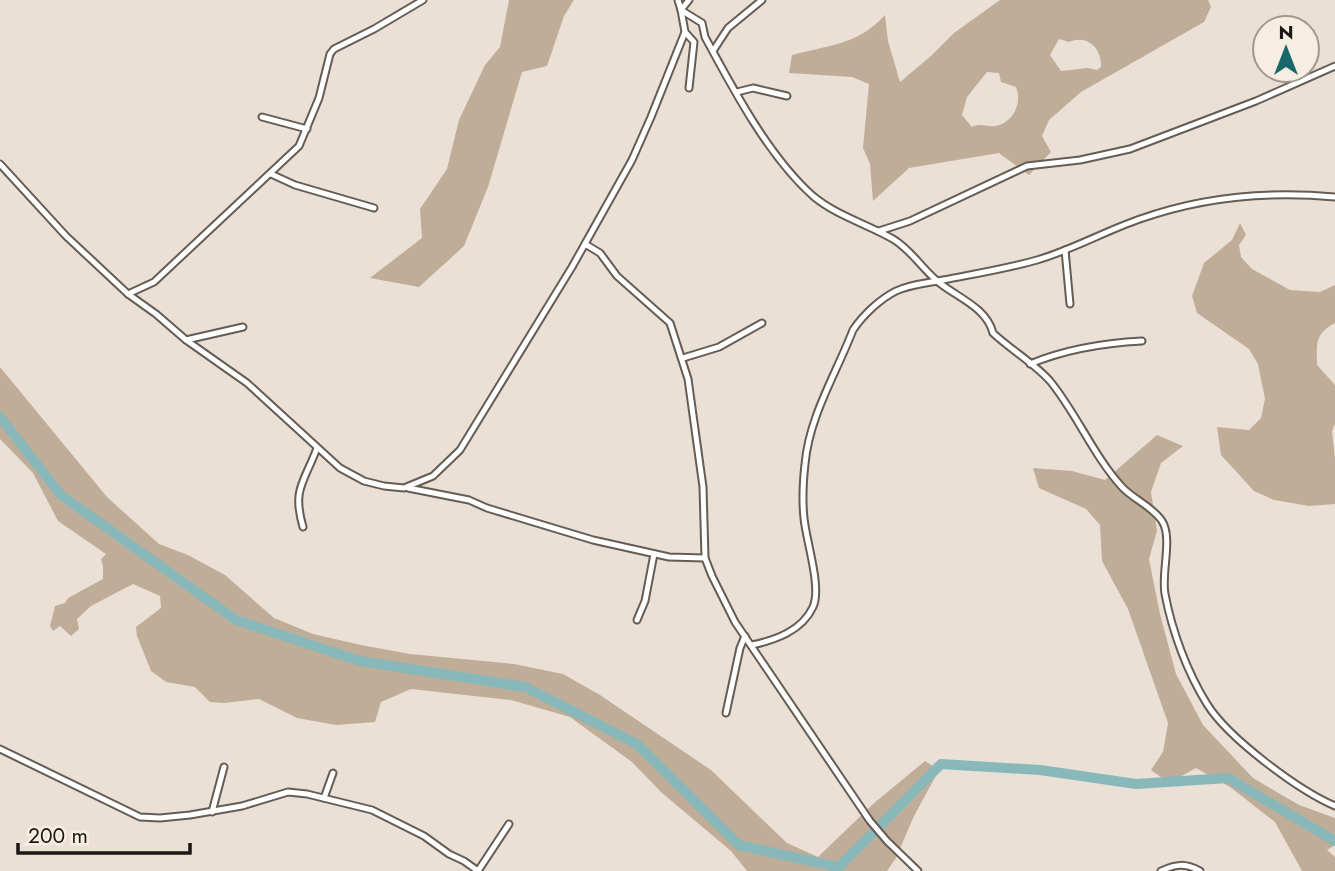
<svg xmlns="http://www.w3.org/2000/svg" width="1335" height="871" font-family="Jost,sans-serif">
<style>
.green{fill:#c0ad98;fill-rule:evenodd}
.lines{fill:none;stroke-linecap:round;stroke-linejoin:round}
.river{stroke:#88b8ba;stroke-width:10}
.minor-casing{stroke:#655c53;stroke-width:9}
.minor{stroke:#fff;stroke-width:5}
</style>
<rect width="100%" height="100%" fill="#eae0d6"/>
<g class="green">
<path d="M509 0H574L564 16 547 66 522 72 488 187 464 246 419 287 370 278 422 238 420 209 447 169 459 120 485 65 500 47Z"/>
<path d="M1000 0H1208L1211 7 1204 22 1081 92 1049 120 1042 136 1051 152 1029 175 999 153 909 168 873 201 870 164 863 148 869 84 852 77 789 73 792 55C829 45 858 45 885 15L888 41 900 82 932 55 954 33ZM1059 39 1069 42C1087 34 1102 48 1101 67L1097 70 1088 68 1061 71 1050 55ZM987 72 999 73 1001 82 1016 87C1022 101 1015 120 999 125 989 129 981 122 972 127L962 115 967 97Z"/>
<path d="M1240 223 1246 235 1239 245 1241 257 1252 269 1290 290 1320 292 1335 285V323C1314 334 1317 345 1317 365L1335 385V424L1332 431 1335 458V504L1309 506 1274 500 1254 491 1221 455 1217 427 1249 430 1261 418 1265 399 1258 364 1249 349 1197 313 1192 296 1204 263 1232 240Z"/>
<path d="M0 367 107 497 159 544 188 555 225 575 274 618 313 634 361 645 410 654 514 664 563 674 600 695 711 770 787 843 818 857 873 804 925 761 939 770 914 816 896 858 887 871H747L731 851 662 793 632 762 570 717 511 700 411 689 381 702 375 722 336 725 297 718 259 699 224 703 210 702 195 687 166 682 151 671 137 636 136 627 161 608 160 596 133 584 91 606 77 619 79 629 71 636 60 626 53 631 50 626 55 606 65 603 68 598 103 579V567L101 559 106 554 58 521 33 473 0 439Z"/>
<path d="M1157 435 1183 446 1161 463 1151 492 1157 531 1149 559 1160 614 1176 674 1203 725 1253 778 1299 805 1335 818V845L1327 850 1335 857V871H1302L1275 822 1230 787 1196 768 1169 783 1151 770 1163 752 1168 723 1128 609 1102 561 1100 525 1086 509 1039 488 1033 468 1072 471 1105 480Z"/>
</g>
<g class="lines">
<g class="river">
<path d="M0 417 61 495 236 620 360 661 525 687 637 744 739 845 837 867"/>
<path d="M835 871 941 764 1040 770 1136 784 1228 778 1335 841"/>
</g>
<g class="minor-casing">
<g id="minor">
<path d="M678 0 681 10 702 23 705 37C733 89 769 157 813 196 837 216 867 224 893 239 910 249 921 267 936 280 955 297 986 306 993 333 1011 350 1034 363 1050 381 1077 414 1093 455 1122 487 1133 499 1153 507 1162 521 1173 538 1161 573 1165 594 1172 631 1187 672 1207 704 1228 738 1298 790 1335 806"/>
<path d="M685 32 694 42 689 88"/>
<path d="M713 51 728 28 762 0"/>
<path d="M737 92 753 88 787 96"/>
<path d="M262 117 307 129"/>
<path d="M0 164 66 236 128 294 156 314 186 340 247 383 340 468 364 481 384 486 404 488 433 476 460 450 572 267 632 160 651 117 685 32 681 10 689 0"/>
<path d="M271 174 295 185 374 208"/>
<path d="M879 231 910 221 1027 166 1080 160 1130 149 1256 101 1335 66"/>
<path d="M585 244 600 253 617 276 670 323 688 379 703 487 705 558 712 576 735 622 870 821 887 841 918 871"/>
<path d="M1065 250 1070 304"/>
<path d="M128 294 154 282 299 146 319 98 330 54 334 49 374 29 423 0"/>
<path d="M186 340 243 327"/>
<path d="M683 358 719 347 762 323"/>
<path d="M1030 364C1066 349 1103 343 1142 341"/>
<path d="M408 488 469 500 487 508 593 540 669 557 705 558"/>
<path d="M303 527C292 489 304 483 317 448"/>
<path d="M637 620 645 601 654 554"/>
<path d="M752 645C775 640 802 631 813 607 822 587 806 541 804 518 802 500 803 482 805 464 809 417 836 374 853 330 863 315 880 299 896 291 911 284 927 283 943 280 974 274 1006 269 1037 260 1072 250 1105 231 1140 219 1202 197 1270 191 1335 197"/>
<path d="M726 713 740 648 745 636"/>
<path d="M0 749 140 817 160 818 190 815 242 806 288 792 307 794 372 810 424 836 449 854 464 861 478 871"/>
<path d="M324 798 333 773"/>
<path d="M212 812 224 767"/>
<path d="M478 871 509 824"/>
<path d="M1161 871C1176 864 1185 863 1200 871"/>
</g>
</g>
<use href="#minor" class="minor"/>
</g>
<g transform="translate(1286 49)"><circle r="33" fill="#f7eee3" stroke="#9f9890" stroke-width="2"/>
<path d="M0-5L12 26L0 18L-12 26Z" fill="#19676a"/>
<text y="-10" font-size="19" font-weight="bold" text-anchor="middle" fill="#1b1714">N</text>
</g>
<path d="M18 843v10h172v-10" fill="none" stroke="#1b1714" stroke-width="3.5"/>
<text x="28" y="843" font-size="21" fill="#1b1714" stroke="#f7eee3" stroke-width="5" paint-order="stroke">200 m</text>
</svg>
